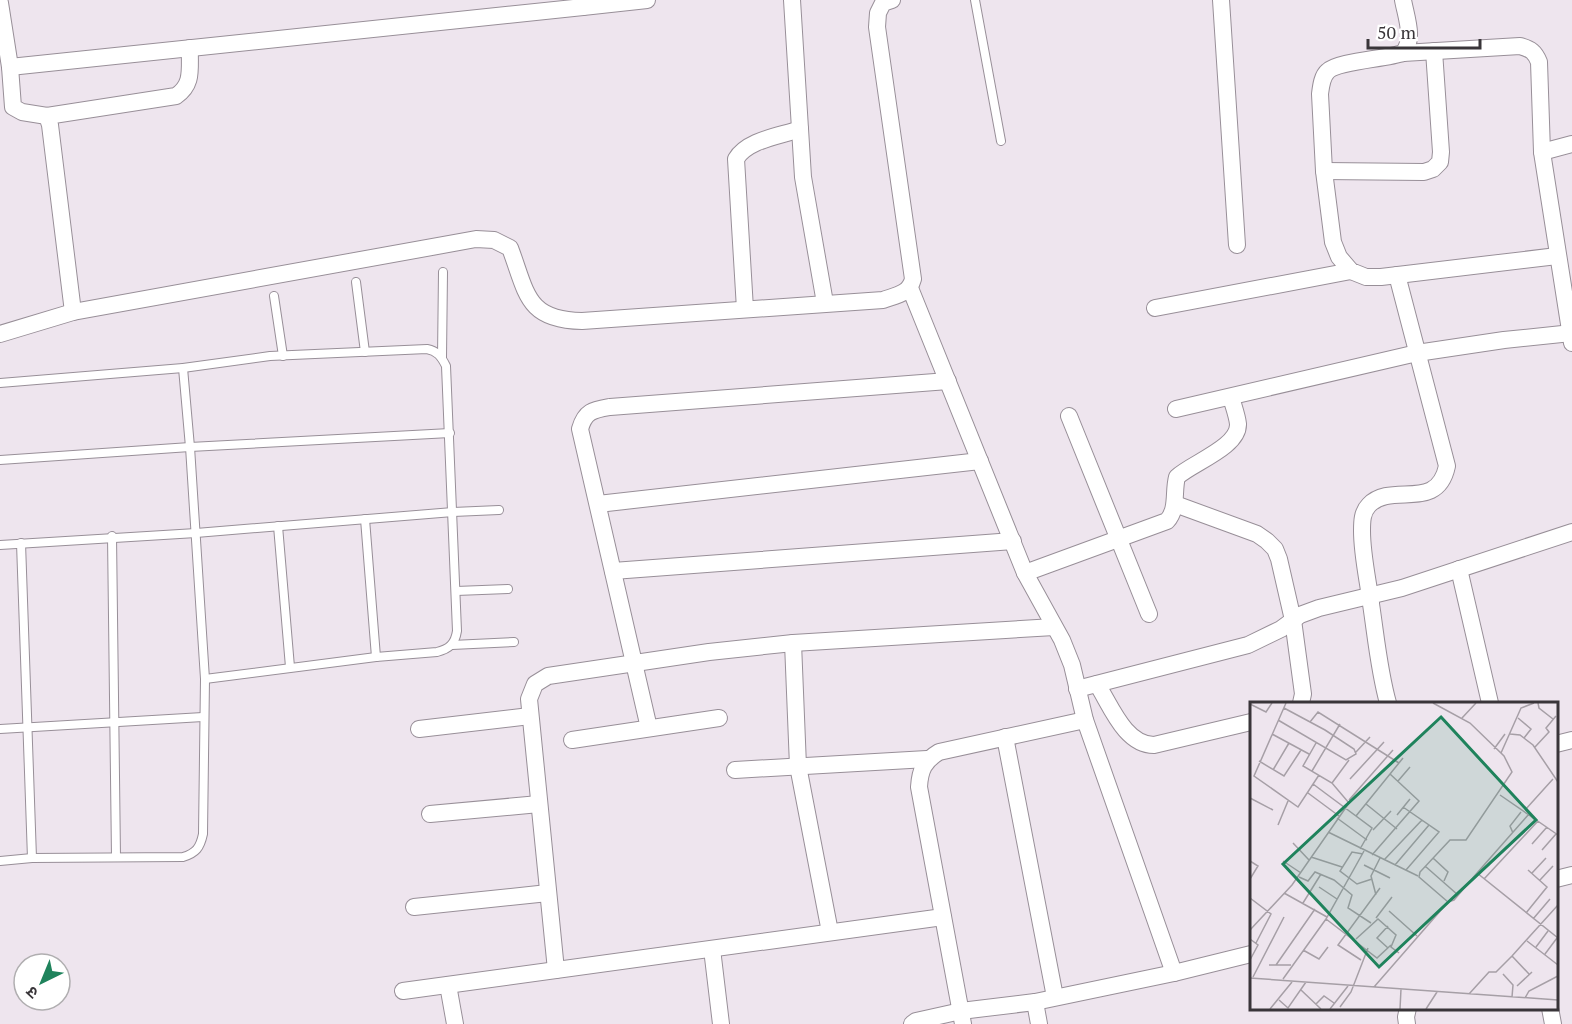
<svg xmlns="http://www.w3.org/2000/svg" width="1572" height="1024" font-family="'PT Serif','Noto Sans Devanagari',serif">
<style>
.lines{fill:none;stroke-linecap:round;stroke-linejoin:round}
.service-casing{stroke:#988f98;stroke-width:10}
.minor-casing{stroke:#988f98;stroke-width:18}
.service{stroke:#fff;stroke-width:8}
.minor{stroke:#fff;stroke-width:16}
.inset-road{fill:none;stroke:#a69fa6;stroke-width:1.5}
.view{fill:#1f835c;fill-opacity:0.15;stroke:#1f835c;stroke-width:3}
.inset-edge{fill:none;stroke:#393539;stroke-width:3}
</style>
<rect width="100%" height="100%" fill="#eee5ee"/>
<g class="lines">
<g class="service-casing">
<g id="service">
<path d="M975 0 1001 141"/>
<path d="M356 282 365 352"/>
<path d="M274 296 283 356"/>
<path d="M442 357 443 272"/>
<path d="M0 383 183 368 270 356 427 349C437 351 441 356 446 366L457 631C455 644 449 649 437 652L376 657 205 679"/>
<path d="M0 460 190 447 450 433"/>
<path d="M365 519 376 657"/>
<path d="M278 526 290 667"/>
<path d="M112 536 116 857"/>
<path d="M21 543 32 858"/>
<path d="M0 545 196 533 453 512 499 510"/>
<path d="M456 591 508 589"/>
<path d="M452 645 514 642"/>
<path d="M0 729 203 717"/>
<path d="M0 861 32 858 183 857C196 853 200 848 203 834L205 679 190 447 183 368"/>
</g>
</g>
<g class="minor-casing">
<g id="minor">
<path d="M582 0 583 7 647 0"/>
<path d="M792 0 803 177 825 303"/>
<path d="M1221 0 1237 245"/>
<path d="M1403 0C1406 17 1415 39 1403 53 1386 59 1338 61 1328 71 1322 76 1321 86 1320 94L1324 171 1333 242 1339 257 1351 271 1366 277H1381L1557 256"/>
<path d="M0 3 10 67 13 107 22 112 47 116 50 125 73 312"/>
<path d="M1403 53 1520 46C1531 49 1535 52 1539 62L1542 152 1572 343"/>
<path d="M10 67 583 7"/>
<path d="M47 116 176 96C194 84 189 68 190 48"/>
<path d="M1542 152 1572 144"/>
<path d="M1324 171 1424 172 1433 169 1440 162 1441 152 1434 51"/>
<path d="M910 288 1025 573 1062 640 1072 665 1085 720 1174 973"/>
<path d="M1155 308 1351 271"/>
<path d="M745 309 736 159C747 140 780 136 800 129"/>
<path d="M0 334 73 312 476 239 494 240 510 248C527 293 526 320 582 321L883 300C897 295 909 294 913 279L877 27 878 13 883 3 892 0"/>
<path d="M1176 409 1417 353 1504 340 1572 333"/>
<path d="M1069 416 1149 614"/>
<path d="M598 504 980 461"/>
<path d="M1175 504 1257 534 1267 541 1275 549 1279 559 1293 620 1303 694 1301 703"/>
<path d="M1459 569 1490 703"/>
<path d="M613 571 1013 541"/>
<path d="M1025 573 1167 521C1178 509 1173 492 1177 477 1192 463 1239 447 1238 424 1237 415 1233 405 1231 397"/>
<path d="M793 643 798 766 830 932"/>
<path d="M1097 684C1111 706 1125 745 1154 745L1251 722"/>
<path d="M1077 689 1248 645 1281 629 1300 615 1319 608 1402 588 1572 532"/>
<path d="M1388 703C1379 671 1376 637 1371 604 1368 580 1362 555 1362 531 1362 522 1362 512 1369 505 1392 481 1437 513 1447 466L1397 275"/>
<path d="M649 728 580 429C585 411 593 410 610 407L948 381"/>
<path d="M419 729 530 716"/>
<path d="M1005 737 1055 997"/>
<path d="M572 740 719 718"/>
<path d="M1556 744 1572 740"/>
<path d="M735 770 927 759"/>
<path d="M430 814 539 804"/>
<path d="M1556 879 1572 875"/>
<path d="M414 907 548 893"/>
<path d="M712 949 721 1024"/>
<path d="M556 970 529 699 535 684 548 676 709 652 793 643 1054 627"/>
<path d="M448 985 455 1024"/>
<path d="M403 991 943 917"/>
<path d="M1035 1002 1039 1024"/>
<path d="M1550 1008 1553 1024"/>
<path d="M912 1024 916 1021 961 1011 1035 1002 1174 973 1251 954"/>
<path d="M963 1024 919 787C920 770 924 761 939 752L1085 720"/>
<path d="M1407 1024 1406 1017 1408 1008"/>
</g>
</g>
<use href="#service" class="service"/>
<use href="#minor" class="minor"/>
</g>
<g transform="translate(1250 702)">
<rect width="308" height="308" fill="#eee5ee"/>
<path class="inset-road" d="M36 1 4 74 48 105 69 73M288 1 289 6 303 17M0 2 16 10 22 1M212 16 226 1M268 16 281 27 274 36M28 18 96 58 106 52 104 47 75 28 34 6M60 20 68 10 149 61M22 32 59 52M260 32 270 33 283 43 308 80M285 45 299 30 296 26 306 14M244 47 255 32M106 50 120 35M251 51 271 6 284 1M9 59 34 74 51 48M23 68 39 41M62 69 90 22M100 77 134 40M148 79 160 65M82 81 99 58M63 82 122 126 110 147M58 91 89 114M250 93 308 133M0 96 23 108M99 98 143 48M116 102 147 127M153 105 189 130 156 168M275 108 303 77M147 113 160 97M106 114 153 56M87 116 117 138M28 123 38 99M123 128 141 109M78 130 168 174M263 131 260 124 271 110M43 141 59 158M282 142 297 125M292 148 306 132M113 152 102 150 90 169 107 182 122 177M122 153 169 99 140 72M61 155 92 165M183 156 198 170 194 179M134 158 172 118M0 159 8 164 0 177M33 159 51 171M114 163 140 176M145 163 179 123M175 164 208 193M227 171 279 112M282 171 296 156M49 175 58 179 65 170 84 178 102 193 98 206 121 221M234 177 288 119M290 178 303 164M69 185 87 197M34 191 77 215M126 193 121 174 130 156M0 196 21 212 6 241M198 200 204 198 227 171 308 236M53 201 71 172M139 209 167 234M276 211 297 185 278 168M126 216 142 195M76 217 127 256 141 243M283 217 300 197M138 224 127 236 138 246M0 228 42 183 99 101 82 81 53 64 66 41M0 237 8 243 0 258M106 237 128 217 146 233 141 245 149 251M277 239 308 263M286 245 298 229M53 248 69 257 78 245M295 252 307 236M262 254 279 272M111 258 88 243 130 186M19 263H41M26 263 65 207M253 272 263 283 262 295M3 275 34 215M0 276 308 298M33 277 76 217 114 149M267 284 282 270M124 285 198 200 169 175 170 170 200 138H216L262 70 254 54 220 21 183 1M51 288 71 307M219 292 239 270H246L262 254 308 203M275 296 279 289 308 274M29 298 38 306 56 280M66 302 74 294 84 301M90 305 101 290 118 246M20 307 42 280M80 307 98 284M150 307 151 287M176 307 187 290"/>
<path class="view" d="M191 15 286 118 129 265 33 162Z"/>
<rect width="308" height="308" class="inset-edge"/>
</g>
<g transform="translate(42 982) rotate(223)"><circle r="28" fill="#ffffff" stroke="#b0aeb0" stroke-width="1.5"/>
<path d="M0-4.5L10 22L0 15L-10 22Z" fill="#1f835c"/>
<text y="-9" font-size="16" font-weight="bold" text-anchor="middle" fill="#393539">उ</text>
</g>
<path d="M1368 39v9h112v-9" fill="none" stroke="#393539" stroke-width="3"/>
<text x="1377" y="39" font-size="18" fill="#393539" stroke="#ffffff" stroke-width="4.5" paint-order="stroke">50 m</text>
</svg>
